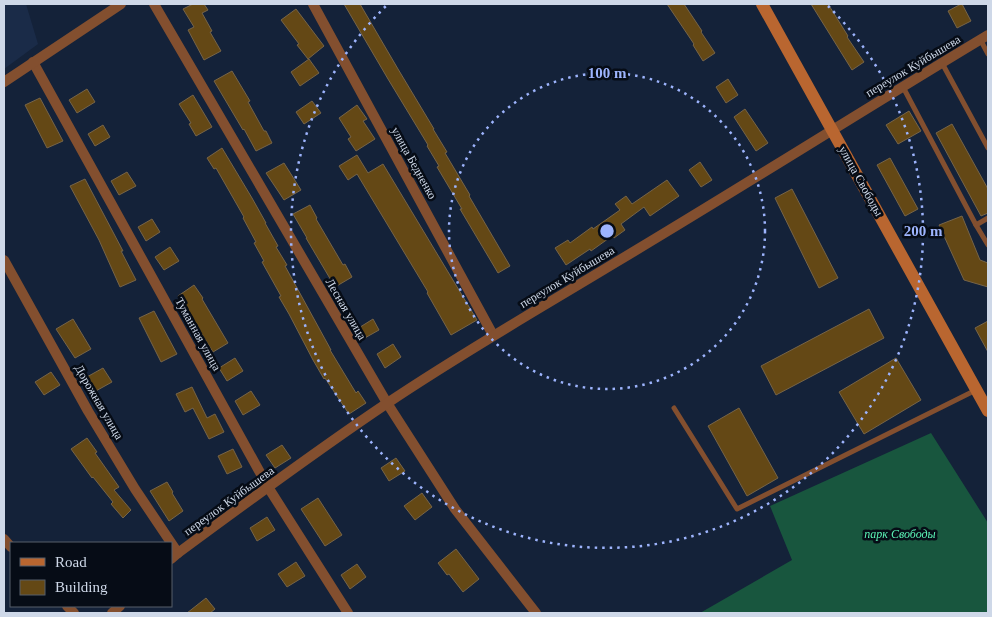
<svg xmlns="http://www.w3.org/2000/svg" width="992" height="617" font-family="Georgia,serif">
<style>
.built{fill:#1a2b48}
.forest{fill:#18563e}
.building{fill:#644815;stroke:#766448}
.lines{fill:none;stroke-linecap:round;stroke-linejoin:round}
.lane{stroke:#834f2f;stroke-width:5}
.street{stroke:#834f2f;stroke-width:10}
.secondary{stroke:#b96630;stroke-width:12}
.ring{fill:none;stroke:#9db4fd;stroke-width:2.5;stroke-dasharray:2.5 5}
.labels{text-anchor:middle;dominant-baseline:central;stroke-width:5;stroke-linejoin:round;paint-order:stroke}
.street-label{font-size:12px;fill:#ced8e8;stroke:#060c16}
.park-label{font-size:12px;font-style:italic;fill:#5bf4b6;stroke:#060c16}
.centre{fill:#9db4fd;stroke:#060c16;stroke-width:2.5}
.ring-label{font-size:15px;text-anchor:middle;font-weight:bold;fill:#9db4fd;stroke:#060c16;stroke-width:5;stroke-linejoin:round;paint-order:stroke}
</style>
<rect width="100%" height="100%" fill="#142239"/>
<path class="built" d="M4 4H26L38 44 4 69Z"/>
<path class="forest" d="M931 433 988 523V613H700L792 560 770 506Z"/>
<g class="building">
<path d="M193 4H204L208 10 202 13 212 31 210 32 221 51 204 60 188 30 194 27 183 9Z"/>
<path d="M344 4H360L398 69 434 129H433L447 152 445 153 470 195 469 196 510 266 498 273 460 209H462L437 167 439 166 427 146 428 145 388 79Z"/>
<path d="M667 4H684L702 31 701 32 715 53 703 61 693 45 694 44Z"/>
<path d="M811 4H828L848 36 847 37 864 62 852 70Z"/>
<path d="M961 4H962L971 21 957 28 948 11Z"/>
<path d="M296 9 324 46 308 59 297 45 299 44 281 20Z"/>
<path d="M309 59 319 73 300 86 291 72Z"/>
<path d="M232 71 250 101 248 102 264 131H266L272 143 256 151 244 129 243 130 214 81Z"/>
<path d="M728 79 738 95 726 103 716 87Z"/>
<path d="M87 89 95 102 77 113 69 100Z"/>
<path d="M193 95 212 127 196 136 189 124 191 123 179 104Z"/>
<path d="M40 98 63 141 47 148 25 105Z"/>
<path d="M312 101 321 113 304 124 296 112Z"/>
<path d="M357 105 367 119 363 121 375 139 356 151 348 139 351 137 339 118Z"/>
<path d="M745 109 768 143 756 151 734 117Z"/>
<path d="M909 111 921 131 898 144 886 125Z"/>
<path d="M952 124 988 189V213L981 216 936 133Z"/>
<path d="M103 125 110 137 95 146 88 134Z"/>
<path d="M222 148 252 198 266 223H265L278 246 276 247 287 265 285 266 331 350H330L356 393 358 391 366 403 349 414 325 378 324 379 313 360 289 314 279 297 281 296 262 262 264 261 254 243 256 242 243 218 244 217 216 168 214 169 207 158Z"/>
<path d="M357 155 368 173 383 164 477 320 451 335 427 293 428 292 357 174 348 180 339 166Z"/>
<path d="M890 158 918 209 905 216 877 165Z"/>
<path d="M700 162 712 180 701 187 689 170Z"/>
<path d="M284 163 301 190 284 200 266 173Z"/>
<path d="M127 172 136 186 119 195 111 181Z"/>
<path d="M85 179 123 251H121L136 280 120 287 99 240 70 186Z"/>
<path d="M667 180 679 196 650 216 644 207 621 224 625 230 614 238 612 236 591 251 590 249 566 265 555 248 568 240 570 243 592 227 593 229 620 210 615 204 626 196 632 204Z"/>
<path d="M792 189 838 278 819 288 775 198Z"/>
<path d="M310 205 317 218 316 219 343 265 345 264 352 277 335 287 306 238H307L293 214Z"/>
<path d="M962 216 980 260 988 263V287L964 280 939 225Z"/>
<path d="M152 219 160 232 146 241 138 227Z"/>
<path d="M170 247 179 261 164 270 155 257Z"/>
<path d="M194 285 203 298 202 299 228 343 213 352 178 296Z"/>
<path d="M869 309 884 338 776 395 761 366Z"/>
<path d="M154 311 177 354 161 362 139 318Z"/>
<path d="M73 319 91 349 75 358 56 329Z"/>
<path d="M373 319 379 330 363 339 357 329Z"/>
<path d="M988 321V352L975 328Z"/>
<path d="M393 344 401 357 385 368 377 354Z"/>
<path d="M235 358 243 371 227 381 219 368Z"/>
<path d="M896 358 921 400 864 434 839 392Z"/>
<path d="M103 368 112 382 94 392 85 378Z"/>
<path d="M51 372 60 385 44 395 35 382Z"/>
<path d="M192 387 207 418 215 414 224 432 209 439 193 408 185 412 176 394Z"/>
<path d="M251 391 260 405 243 415 235 401Z"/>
<path d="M739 408 778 478 747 496 708 426Z"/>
<path d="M87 438 97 452 95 453 119 487 114 490 131 510 123 518 111 504 113 502 93 477 92 478 71 449Z"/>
<path d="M282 445 291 458 275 468 266 455Z"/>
<path d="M233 449 242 467 227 474 218 456Z"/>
<path d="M396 458 405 471 389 481 381 468Z"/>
<path d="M167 482 173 492 172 493 183 511 169 521 150 491Z"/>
<path d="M422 493 432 507 415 520 404 506Z"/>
<path d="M318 498 342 535 325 546 301 509Z"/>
<path d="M267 517 275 530 257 541 250 528Z"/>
<path d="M456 549 479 579 463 592 449 574 447 575 438 563Z"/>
<path d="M296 562 305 576 287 587 278 574Z"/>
<path d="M357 564 366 577 350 589 341 575Z"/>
<path d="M206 598 215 609 210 613H187Z"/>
</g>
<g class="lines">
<g class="lane">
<path d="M980 39 988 54"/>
<path d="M942 63 988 148"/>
<path d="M903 87 976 225 988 245"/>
<path d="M976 225 988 218"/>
<path d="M674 408 737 509 976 390"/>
</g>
<g class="street">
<path d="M154 4 387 403 455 509 536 613"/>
<path d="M313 4 493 335"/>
<path d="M33 62 268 487 348 613"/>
<path d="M4 82 121 4"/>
<path d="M4 260 88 411 135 489 178 553"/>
<path d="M4 539 11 547"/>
<path d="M171 559 178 553C247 502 316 451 386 404 460 354 537 310 613 264 739 189 863 110 988 35"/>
<path d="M67 606 74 613"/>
<path d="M112 613 120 606"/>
</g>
<path class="secondary" d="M762 4 988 411"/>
</g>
<g class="ring">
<circle cx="607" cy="231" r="158"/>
<path d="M828 6A316 316 0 1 1 386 6"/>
</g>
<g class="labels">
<g class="street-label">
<text transform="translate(913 66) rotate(-31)">переулок Куйбышева</text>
<text transform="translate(414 163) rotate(61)">улица Бедненко</text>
<text transform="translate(861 181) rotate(61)">улица Свободы</text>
<text transform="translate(567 277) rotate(-31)">переулок Куйбышева</text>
<text transform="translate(346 309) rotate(60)">Лесная улица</text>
<text transform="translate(198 334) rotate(61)">Туманная улица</text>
<text transform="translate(99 402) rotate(60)">Дорожная улица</text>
<text transform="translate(229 501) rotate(-36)">переулок Куйбышева</text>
</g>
<g class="park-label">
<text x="900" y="534">парк Свободы</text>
</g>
</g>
<circle cx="607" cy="231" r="8" class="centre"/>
<g class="ring-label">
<text x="607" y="78">100 m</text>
<text x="923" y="236">200 m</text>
</g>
<rect width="992" height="617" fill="none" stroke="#ced8e8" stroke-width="10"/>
<rect x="10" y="542" width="162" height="65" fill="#060c16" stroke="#565e6a"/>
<rect x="20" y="558" width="25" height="8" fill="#b96630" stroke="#565e6a"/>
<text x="55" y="567" font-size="15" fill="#ced8e8">Road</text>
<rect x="20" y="580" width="25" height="15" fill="#644815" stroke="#565e6a"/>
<text x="55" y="592" font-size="15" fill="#ced8e8">Building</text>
</svg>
